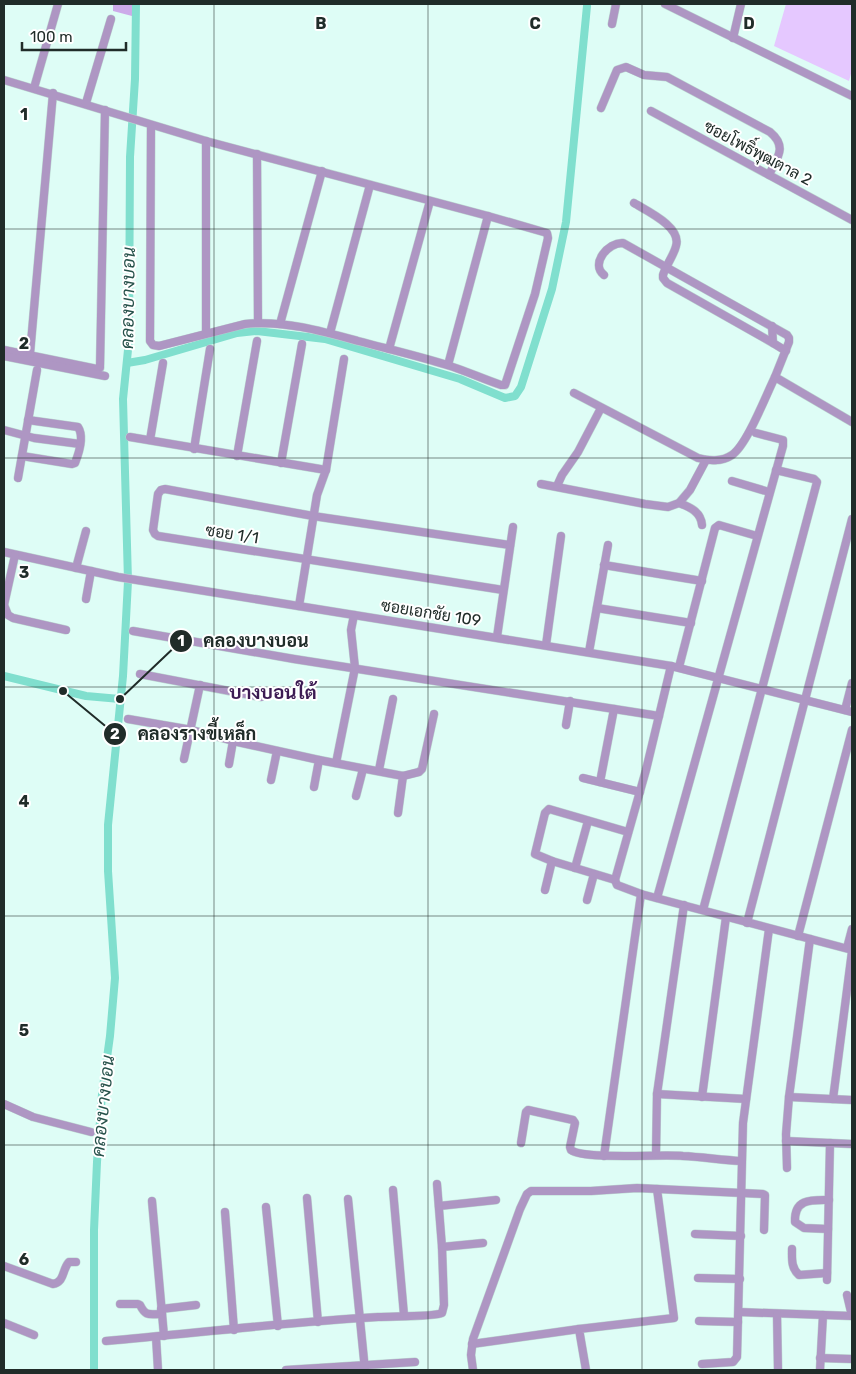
<svg xmlns="http://www.w3.org/2000/svg" width="856" height="1374" font-family="Rubik,Sarabun,sans-serif">
<style>
.green{fill:#e5c8ff}
.forest{fill:#ccaae9}
.lines{fill:none;stroke-linecap:round;stroke-linejoin:round}
.canal{stroke:#80dfce;stroke-width:8}
.minor-casing{stroke:#bcd7d1;stroke-width:9}
.minor{stroke:#ae96c3;stroke-width:8}
.grid{fill:none;stroke:#202c29;stroke-width:1;stroke-opacity:0.55}
.labels{text-anchor:middle;dominant-baseline:central;stroke-width:4;stroke-linejoin:round;paint-order:stroke}
.street-label{font-size:16px;fill:#202c29;stroke:#fff}
.water-label{font-size:18px;font-style:italic;fill:#27524b;stroke:#fff}
.quarter-label{font-size:19px;font-weight:bold;fill:#3c1b53;stroke:#fff}
.grid-label{font-size:16px;text-anchor:middle;font-weight:bold;fill:#202c29;stroke:#fff;stroke-width:4;stroke-linejoin:round;paint-order:stroke}
.leader{fill:none;stroke:#202c29;stroke-width:2}
.callout-dot{fill:#202c29;stroke:#fff;stroke-width:2}
.mark-label{font-size:15px;text-anchor:middle;font-weight:bold;fill:#fff}
.callout-label{font-size:18px;text-anchor:middle;font-weight:bold;fill:#202c29;stroke:#fff;stroke-width:4;stroke-linejoin:round;paint-order:stroke}
</style>
<rect width="100%" height="100%" fill="#defdf6"/>
<path class="green" d="M786 4H852V70L849 81 774 46Z"/>
<path class="forest" d="M113 4H132V16L113 11Z"/>
<g class="lines">
<g class="canal">
<path d="M127 363 145 360 237 333 257 331 325 339 460 379 505 398 515 396 521 387 552 289 566 222 587 6"/>
<path d="M4 676 86 696 120 699"/>
<path d="M94 1370V1230L97 1162 102 1094 110 1036 115 978 108 871V825L123 676 128 581 123 399 129 340 130 157 135 79 136 4"/>
</g>
<g class="minor-casing">
<g id="minor">
<path d="M665 4 852 96"/>
<path d="M612 24 616 4"/>
<path d="M733 38 741 4"/>
<path d="M4 80 206 141 488 216 547 233 548 238 535 294 505 385H501C483 379 466 371 447 365 418 356 388 349 358 341 322 331 283 320 245 324L159 346 153 345 150 341 151 125"/>
<path d="M34 88 58 4"/>
<path d="M86 103 111 19"/>
<path d="M601 108 617 70 626 67 644 75 667 77 770 132C788 147 777 158 769 175"/>
<path d="M651 111 852 220"/>
<path d="M257 154 258 323"/>
<path d="M634 203C647 211 682 227 676 246 674 255 666 265 663 275V278L667 283 773 343"/>
<path d="M604 275C590 264 608 242 623 243L787 335 789 338V342L775 377 852 422"/>
<path d="M280 324 322 171"/>
<path d="M772 326 773 343 786 351"/>
<path d="M206 333V141"/>
<path d="M330 333 370 185"/>
<path d="M389 349 430 201"/>
<path d="M4 350 97 369 100 368 105 110"/>
<path d="M30 354 53 93"/>
<path d="M4 356 105 376"/>
<path d="M448 365 488 216"/>
<path d="M574 393 698 458C708 461 722 462 732 455 747 445 766 395 775 377"/>
<path d="M4 430 34 438 80 444"/>
<path d="M130 437 326 470"/>
<path d="M150 440 163 363"/>
<path d="M194 449 210 349"/>
<path d="M22 456 72 464 75 463C79 453 84 436 78 427L28 420"/>
<path d="M237 456 257 341"/>
<path d="M281 463 302 344"/>
<path d="M18 478 37 370"/>
<path d="M732 481 769 492"/>
<path d="M541 484 645 504 668 507 679 503 690 490 706 460"/>
<path d="M557 486 562 475 578 452 601 408"/>
<path d="M679 503C690 507 701 512 702 525"/>
<path d="M4 552 118 577 671 666 852 712"/>
<path d="M604 565 702 581"/>
<path d="M76 568 86 531"/>
<path d="M503 590 158 536 155 534 153 530 158 494 161 490 165 489 313 516 510 545"/>
<path d="M86 599 91 571"/>
<path d="M4 605 8 615 13 618 66 630"/>
<path d="M4 605 15 555"/>
<path d="M299 606 317 495 326 470 344 359"/>
<path d="M597 608 691 623"/>
<path d="M133 631 294 659 659 716"/>
<path d="M497 637 513 527"/>
<path d="M546 645 561 536"/>
<path d="M589 652 608 545"/>
<path d="M671 666 646 770 615 880 617 885 641 894 852 950"/>
<path d="M679 667 715 528 719 525 757 536"/>
<path d="M140 674 261 697"/>
<path d="M845 710 852 683"/>
<path d="M128 719 192 730 233 741 319 760 403 776 419 772 422 769 434 714"/>
<path d="M566 725 570 701"/>
<path d="M184 759 200 685"/>
<path d="M336 763 355 668 351 630 354 615"/>
<path d="M229 764 233 741"/>
<path d="M379 770 393 699"/>
<path d="M583 778 640 792"/>
<path d="M271 780 277 751"/>
<path d="M600 782 614 709"/>
<path d="M314 787 319 760"/>
<path d="M356 796 363 769"/>
<path d="M398 813 403 776"/>
<path d="M575 868 588 821"/>
<path d="M615 880 552 861 535 854 545 813 549 809 628 832"/>
<path d="M545 890 552 861"/>
<path d="M657 898 783 446V440L756 433"/>
<path d="M587 900 594 874"/>
<path d="M703 910 817 482 814 479 776 470"/>
<path d="M747 923 852 519"/>
<path d="M798 936 852 730"/>
<path d="M847 948 852 929"/>
<path d="M657 1094 746 1099"/>
<path d="M702 1097 726 917"/>
<path d="M789 1097 852 1100"/>
<path d="M833 1099 852 951"/>
<path d="M4 1104 33 1117 91 1132"/>
<path d="M786 1141 852 1144"/>
<path d="M521 1143 526 1112 528 1110 573 1120 575 1123 570 1147 571 1150C584 1160 662 1154 683 1156 702 1157 722 1160 741 1161"/>
<path d="M656 1154 657 1094 684 905"/>
<path d="M604 1156 641 894"/>
<path d="M787 1168 786 1134 789 1097 810 939"/>
<path d="M393 1190 404 1315"/>
<path d="M307 1198 318 1322"/>
<path d="M348 1199 365 1370"/>
<path d="M152 1201 164 1336"/>
<path d="M439 1206 496 1200"/>
<path d="M266 1207 278 1326"/>
<path d="M225 1212 234 1330"/>
<path d="M828 1229 804 1228 795 1222C794 1198 812 1200 829 1200"/>
<path d="M695 1234 741 1236"/>
<path d="M442 1247 483 1243"/>
<path d="M792 1249C792 1259 791 1268 799 1275L827 1273"/>
<path d="M4 1266 53 1284C65 1282 62 1269 69 1262H76"/>
<path d="M698 1278 740 1279"/>
<path d="M827 1280 830 1143"/>
<path d="M847 1295 852 1316"/>
<path d="M120 1304H138L140 1305C146 1317 149 1314 162 1314"/>
<path d="M161 1309 196 1305"/>
<path d="M739 1312 852 1316"/>
<path d="M777 1314 778 1370"/>
<path d="M699 1321 738 1322"/>
<path d="M4 1323 34 1335"/>
<path d="M156 1337 158 1370"/>
<path d="M106 1341C197 1333 287 1322 378 1317 391 1316 434 1317 442 1313L444 1305 442 1247 437 1184"/>
<path d="M472 1344 579 1329"/>
<path d="M820 1358 852 1359"/>
<path d="M702 1364 733 1362 737 1357 743 1123 769 929"/>
<path d="M286 1370 415 1362"/>
<path d="M473 1370 471 1355 473 1339 520 1209 527 1194 531 1191H591L637 1188 763 1194 765 1195 764 1230"/>
<path d="M586 1370 579 1329 674 1318 657 1189"/>
<path d="M820 1370 823 1315"/>
</g>
</g>
<use href="#minor" class="minor"/>
</g>
<path class="grid" d="M214 4V1370M428 4V1370M642 4V1370M4 229H852M4 458H852M4 687H852M4 916H852M4 1145H852"/>
<g class="labels">
<g class="street-label">
<text transform="translate(758 153) rotate(28)">ซอยโพธิ์พุฒตาล 2</text>
<text transform="translate(232 534) rotate(9)">ซอย 1/1</text>
<text transform="translate(431 613) rotate(9)">ซอยเอกชัย 109</text>
</g>
<g class="water-label">
<text transform="translate(128 298) rotate(-89)">คลองบางบอน</text>
<text transform="translate(103 1106) rotate(-84)">คลองบางบอน</text>
</g>
<g class="quarter-label">
<text x="273" y="692">บางบอนใต้</text>
</g>
</g>
<g class="grid-label">
<text x="321" y="29">B</text>
<text x="535" y="29">C</text>
<text x="749" y="29">D</text>
<text x="24" y="120">1</text>
<text x="24" y="349">2</text>
<text x="24" y="578">3</text>
<text x="24" y="807">4</text>
<text x="24" y="1036">5</text>
<text x="24" y="1265">6</text>
</g>
<path class="leader" d="M120 699L181 641M63 691L115 734"/>
<g class="callout-dot">
<circle cx="120" cy="699" r="5"/>
<circle cx="63" cy="691" r="5"/>
<circle cx="181" cy="641" r="12"/>
<circle cx="115" cy="734" r="12"/>
</g>
<g class="mark-label">
<text x="181" y="646">1</text>
<text x="115" y="739">2</text>
</g>
<g class="callout-label">
<text x="256" y="647">คลองบางบอน</text>
<text x="197" y="740">คลองรางขี้เหล็ก</text>
</g>
<rect width="856" height="1374" fill="none" stroke="#202c29" stroke-width="10"/>
<path d="M22 42v8h104v-8" fill="none" stroke="#202c29" stroke-width="2.5"/>
<text x="30" y="42" font-size="15" fill="#202c29" stroke="#ffffff" stroke-width="4" paint-order="stroke">100 m</text>
</svg>
